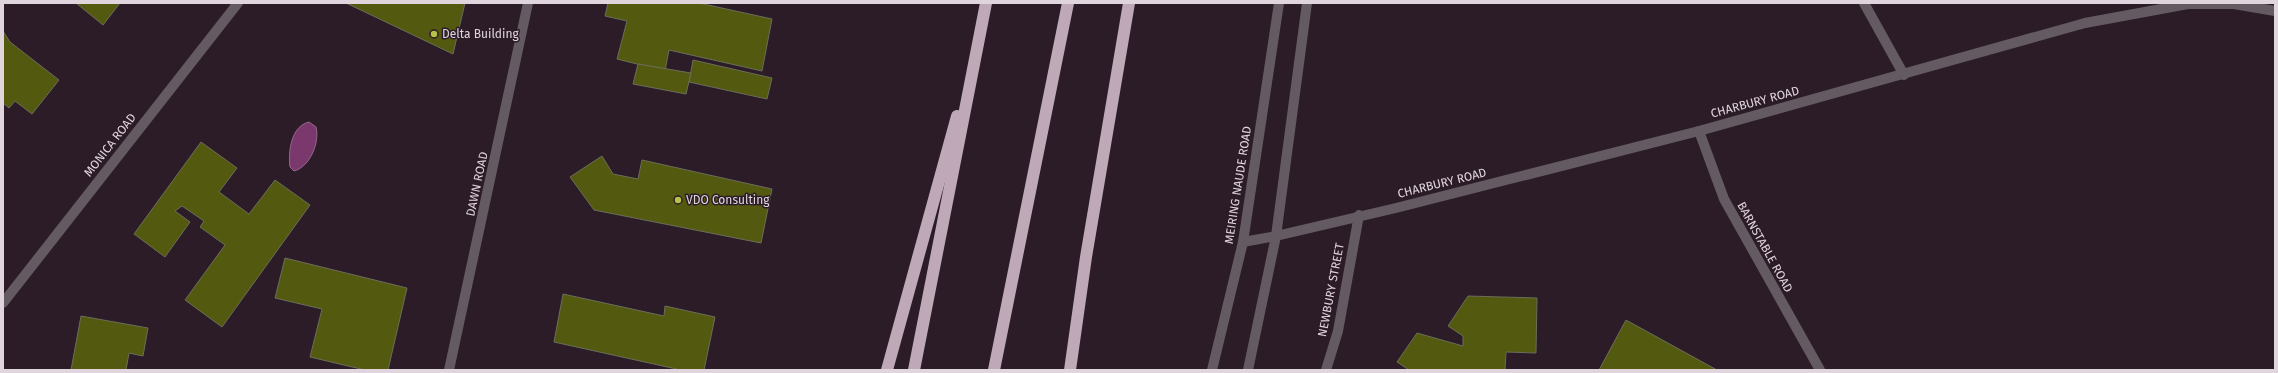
<svg xmlns="http://www.w3.org/2000/svg" width="2278" height="373" font-family="'Fira Sans',sans-serif">
<style>
.water{fill:#7a386c;stroke:#99678e}
.building{fill:#545910;stroke:#6b6e59}
.lines{fill:none;stroke-linecap:round;stroke-linejoin:round}
.minor{stroke:#635b61;stroke-width:10}
.tertiary{stroke:#635b61;stroke-width:10}
.motorway{stroke:#bfa9b9;stroke-width:12}
.poi-dot{fill:#b7c148;stroke:#2c1c28;stroke-width:1.5}
.labels{text-anchor:middle;dominant-baseline:central;stroke-width:3;stroke-linejoin:round;paint-order:stroke}
.poi-label{font-size:12px;fill:#e0d5dd;stroke:#2c1c28;text-anchor:start}
.street-label{font-size:12px;fill:#e0d5dd;stroke:#2c1c28}
</style>
<rect width="100%" height="100%" fill="#2c1c28"/>
<path class="water" d="M309 122 316 127C320 142 310 167 294 171L290 167C288 152 291 126 309 122Z"/>
<g class="building">
<path d="M76 3H120L103 25Z"/>
<path d="M346 3H465L453 54Z"/>
<path d="M608 3H699L772 19 762 71 669 50 665 71 617 59 627 21 605 16Z"/>
<path d="M3 31 10 42 59 80 32 114 15 101 9 108 3 103Z"/>
<path d="M693 60 772 78 767 99 689 82Z"/>
<path d="M638 64 691 73 686 94 633 84Z"/>
<path d="M201 142 237 168 219 192 249 214 275 180 310 205 222 327 185 300 225 245 200 227 204 221 182 206 175 211 190 222 165 257 134 234Z"/>
<path d="M602 156 613 174 638 179 642 160 772 189 761 243 594 210 570 177Z"/>
<path d="M285 258 407 288 388 370H365L310 357 322 309 275 298Z"/>
<path d="M563 294 664 316 665 306 715 317 704 370H681L554 342Z"/>
<path d="M1468 296 1537 298 1536 353 1506 352 1505 370H1409L1397 362 1417 333 1463 346V336L1448 326Z"/>
<path d="M81 316 148 328 143 356 129 353 126 370H71Z"/>
<path d="M1626 320 1717 370H1599Z"/>
</g>
<g class="lines">
<g class="minor">
<path d="M1864 3 1904 75"/>
<path d="M1699 131 1724 199 1820 370"/>
<path d="M1243 242 1276 236 1396 208 1699 131 2085 23 2188 4H2234L2275 11"/>
<path d="M3 303 238 3"/>
<path d="M449 370 528 3"/>
<path d="M1326 370 1338 331 1359 215"/>
</g>
<g class="tertiary">
<path d="M1212 370 1243 242 1279 3"/>
<path d="M1248 370 1276 236 1307 3"/>
</g>
<g class="motorway">
<path d="M887 370 957 116"/>
<path d="M914 370 986 3"/>
<path d="M994 370 1068 3"/>
<path d="M1070 370 1086 257 1129 3"/>
</g>
</g>
<g class="poi-dot">
<circle cx="434" cy="34" r="4"/>
<circle cx="678" cy="200" r="4"/>
</g>
<g class="labels">
<g class="poi-label">
<text x="442" y="34">Delta Building</text>
<text x="686" y="200">VDO Consulting</text>
</g>
<g class="street-label">
<text transform="translate(1755 102) rotate(-15)">CHARBURY ROAD</text>
<text transform="translate(110 145) rotate(-52)">MONICA ROAD</text>
<text transform="translate(1442 183) rotate(-14)">CHARBURY ROAD</text>
<text transform="translate(477 184) rotate(-78)">DAWN ROAD</text>
<text transform="translate(1238 185) rotate(-81)">MEIRING NAUDE ROAD</text>
<text transform="translate(1765 247) rotate(61)">BARNSTABLE ROAD</text>
<text transform="translate(1331 290) rotate(-79)">NEWBURY STREET</text>
</g>
</g>
<rect width="2278" height="373" fill="none" stroke="#e0d5dd" stroke-width="8"/>
</svg>
